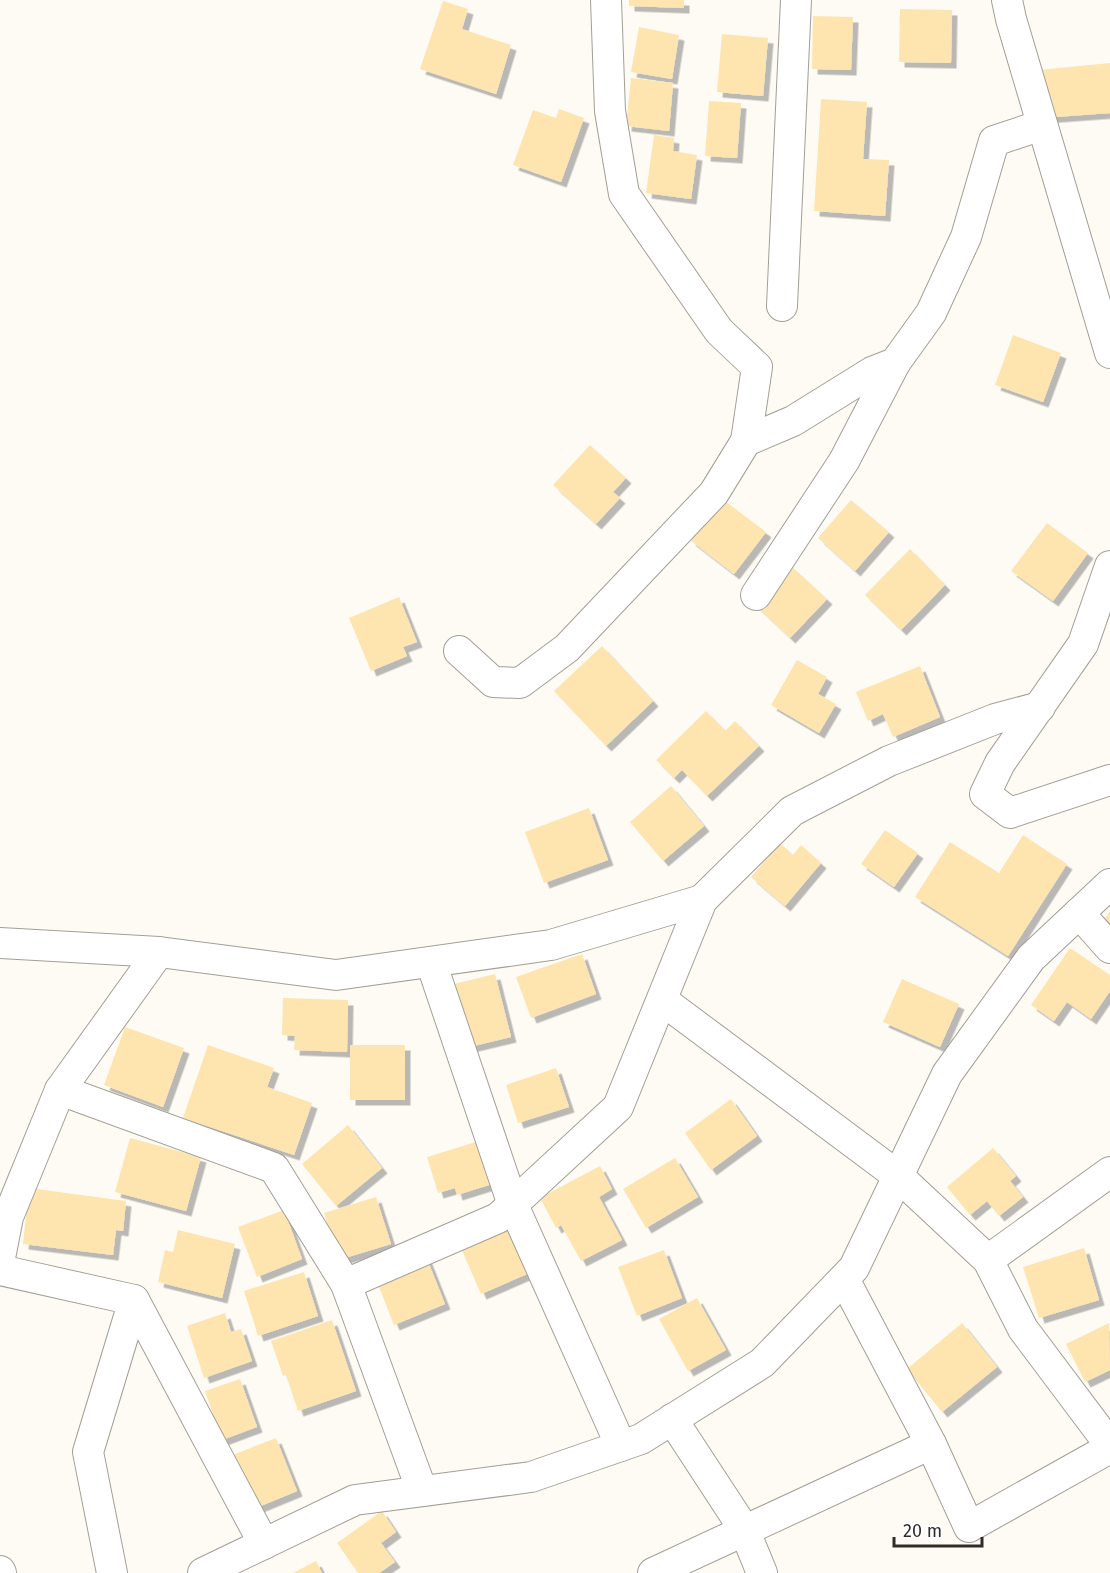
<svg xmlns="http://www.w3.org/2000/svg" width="1110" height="1573" font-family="'Fira Sans',sans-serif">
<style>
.building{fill:#fee5af;filter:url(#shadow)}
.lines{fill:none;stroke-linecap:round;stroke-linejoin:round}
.street-casing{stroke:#a29f97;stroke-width:32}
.street{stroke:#fff;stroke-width:30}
</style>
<defs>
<filter id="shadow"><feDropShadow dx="5.5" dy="5.5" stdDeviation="0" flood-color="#0004"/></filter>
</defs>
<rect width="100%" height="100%" fill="#fefbf5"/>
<g class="building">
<path d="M629 0H684V8L629 6Z"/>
<path d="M443 1 468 9 462 29 511 45 496 94 420 69Z"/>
<path d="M900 9 952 10 951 63 899 62Z"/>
<path d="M813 16 853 17 851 70 812 69Z"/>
<path d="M639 27 679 35 672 79 631 72Z"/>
<path d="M722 34 768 38 763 96 717 92Z"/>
<path d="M1110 63V113L1042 118 1038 70Z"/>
<path d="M631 78 673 83 669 131 626 126Z"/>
<path d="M821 99 867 102 863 159 889 160 885 216 814 211Z"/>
<path d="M709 101 741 103 737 158 705 156Z"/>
<path d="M559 109 584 118 561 182 513 165 533 110 556 118Z"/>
<path d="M654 135 674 138 673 151 697 155 691 199 646 193Z"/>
<path d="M1013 335 1061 353 1043 402 995 385Z"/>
<path d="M590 445 626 478 613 492 620 498 596 524 553 485Z"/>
<path d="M721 498 766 532 734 574 690 540Z"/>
<path d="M851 500 889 532 855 571 818 538Z"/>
<path d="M1047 523 1088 553 1053 601 1011 571Z"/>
<path d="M910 549 945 585 901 630 865 595Z"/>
<path d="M790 565 827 599 790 638 754 604Z"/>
<path d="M399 597 417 642 403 647 407 656 371 671 349 618Z"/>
<path d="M602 646 653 701 606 746 554 691Z"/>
<path d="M797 660 827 677 818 694 836 704 819 733 771 705Z"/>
<path d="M920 666 940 717 893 737 883 714 868 721 856 692Z"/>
<path d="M706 711 725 731 735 721 759 746 707 796 682 770 674 778 656 760Z"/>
<path d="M671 786 704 826 663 861 630 822Z"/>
<path d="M589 808 608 860 544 883 525 832Z"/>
<path d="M885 830 918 853 894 887 861 864Z"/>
<path d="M1023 835 1067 864 1008 956 915 897 950 842 999 873Z"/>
<path d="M780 843 793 855 801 845 821 863 785 906 751 877Z"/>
<path d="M1110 912V935L1098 925Z"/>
<path d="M1070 948 1110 975V991L1091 1019 1067 1002 1054 1021 1031 1005Z"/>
<path d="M582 954 596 994 531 1018 516 977Z"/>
<path d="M495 974 511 1037 465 1048 450 985Z"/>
<path d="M902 979 959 1004 940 1047 883 1022Z"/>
<path d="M283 998 348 1000 347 1052 294 1050 295 1036 282 1035Z"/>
<path d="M125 1027 184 1048 163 1107 104 1085Z"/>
<path d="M208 1045 274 1068 267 1087 312 1103 294 1155 183 1118Z"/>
<rect x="350" y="1045" width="55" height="55"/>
<path d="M556 1068 569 1107 518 1123 506 1085Z"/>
<path d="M731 1099 757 1136 711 1170 685 1133Z"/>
<path d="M348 1125 382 1168 336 1206 302 1164Z"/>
<path d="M130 1138 201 1157 186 1211 115 1192Z"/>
<path d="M479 1141 492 1184 457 1195 455 1188 438 1193 427 1157Z"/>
<path d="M993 1148 1016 1176 1010 1181 1023 1197 999 1216 987 1201 970 1215 947 1187Z"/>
<path d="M675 1158 698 1197 646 1228 623 1189Z"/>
<path d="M600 1166 612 1189 599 1197 622 1240 581 1261 561 1225 556 1228 540 1198Z"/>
<path d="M29 1188 126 1201 123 1231 116 1230 113 1255 23 1244Z"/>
<path d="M376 1197 391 1244 338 1260 324 1213Z"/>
<path d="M284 1210 302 1259 257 1277 238 1227Z"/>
<path d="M504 1219 527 1274 481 1294 457 1239Z"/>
<path d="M178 1230 235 1244 222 1298 158 1282 165 1250 173 1252Z"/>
<path d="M1084 1248 1099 1300 1039 1318 1023 1267Z"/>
<path d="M664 1250 682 1298 637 1316 618 1267Z"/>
<path d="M425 1254 445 1304 394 1325 374 1274Z"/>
<path d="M304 1272 318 1316 258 1336 244 1291Z"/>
<path d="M697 1298 726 1350 688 1371 659 1319Z"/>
<path d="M225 1313 231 1332 241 1329 252 1361 204 1378 187 1326Z"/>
<path d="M332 1320 356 1391 298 1411 286 1375 283 1376 271 1341Z"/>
<path d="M962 1323 997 1367 942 1412 907 1369Z"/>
<path d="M1109 1323 1110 1370 1085 1382 1066 1344Z"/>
<path d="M240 1379 257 1427 222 1440 205 1391Z"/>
<path d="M276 1438 297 1491 251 1510 230 1456Z"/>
<path d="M382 1511 396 1532 381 1543 395 1562 379 1573H358L337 1543Z"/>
<path d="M316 1561 322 1573H293Z"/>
</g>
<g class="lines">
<g class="street-casing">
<g id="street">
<path d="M606 0 610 111 624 194 719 331 757 367 746 441"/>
<path d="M1007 0 1011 19 1110 353"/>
<path d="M782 306 796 0"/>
<path d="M1110 566 1083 644 1000 763 985 794 1010 813 1110 780"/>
<path d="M756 595 844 461 895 363"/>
<path d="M459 651 493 682 520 683 567 648 714 493 746 441 793 421 872 372 895 363 931 313 966 237 994 141 1042 125"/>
<path d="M1079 913 1110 948"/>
<path d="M0 943 159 952 336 975 551 945 702 900"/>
<path d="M431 962 513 1205 621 1446"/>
<path d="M662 1000 898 1176 988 1260 1023 1329 1110 1445"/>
<path d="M60 1090 274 1168 346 1284"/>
<path d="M0 1258 8 1217 60 1090 159 952"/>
<path d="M988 1260 1110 1172"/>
<path d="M0 1270 134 1300 88 1452 112 1573"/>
<path d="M844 1279 931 1444 969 1527 1110 1448"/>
<path d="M134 1300 264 1544"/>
<path d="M672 1419 744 1529 762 1573"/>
<path d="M422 1491 346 1284 498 1218 618 1107 702 900 792 811 889 761 995 719 1040 707"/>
<path d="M0 1571 1 1573"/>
<path d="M203 1573 355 1500 531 1477 641 1439 762 1363 854 1268 947 1074 1031 958 1110 884"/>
<path d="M653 1573 931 1444"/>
</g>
</g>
<use href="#street" class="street"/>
</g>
<path d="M894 1537v9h88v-9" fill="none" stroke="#2e2d2a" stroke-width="3"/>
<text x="903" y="1537" font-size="18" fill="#2e2d2a" stroke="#ffffff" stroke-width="4.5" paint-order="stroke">20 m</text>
</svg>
